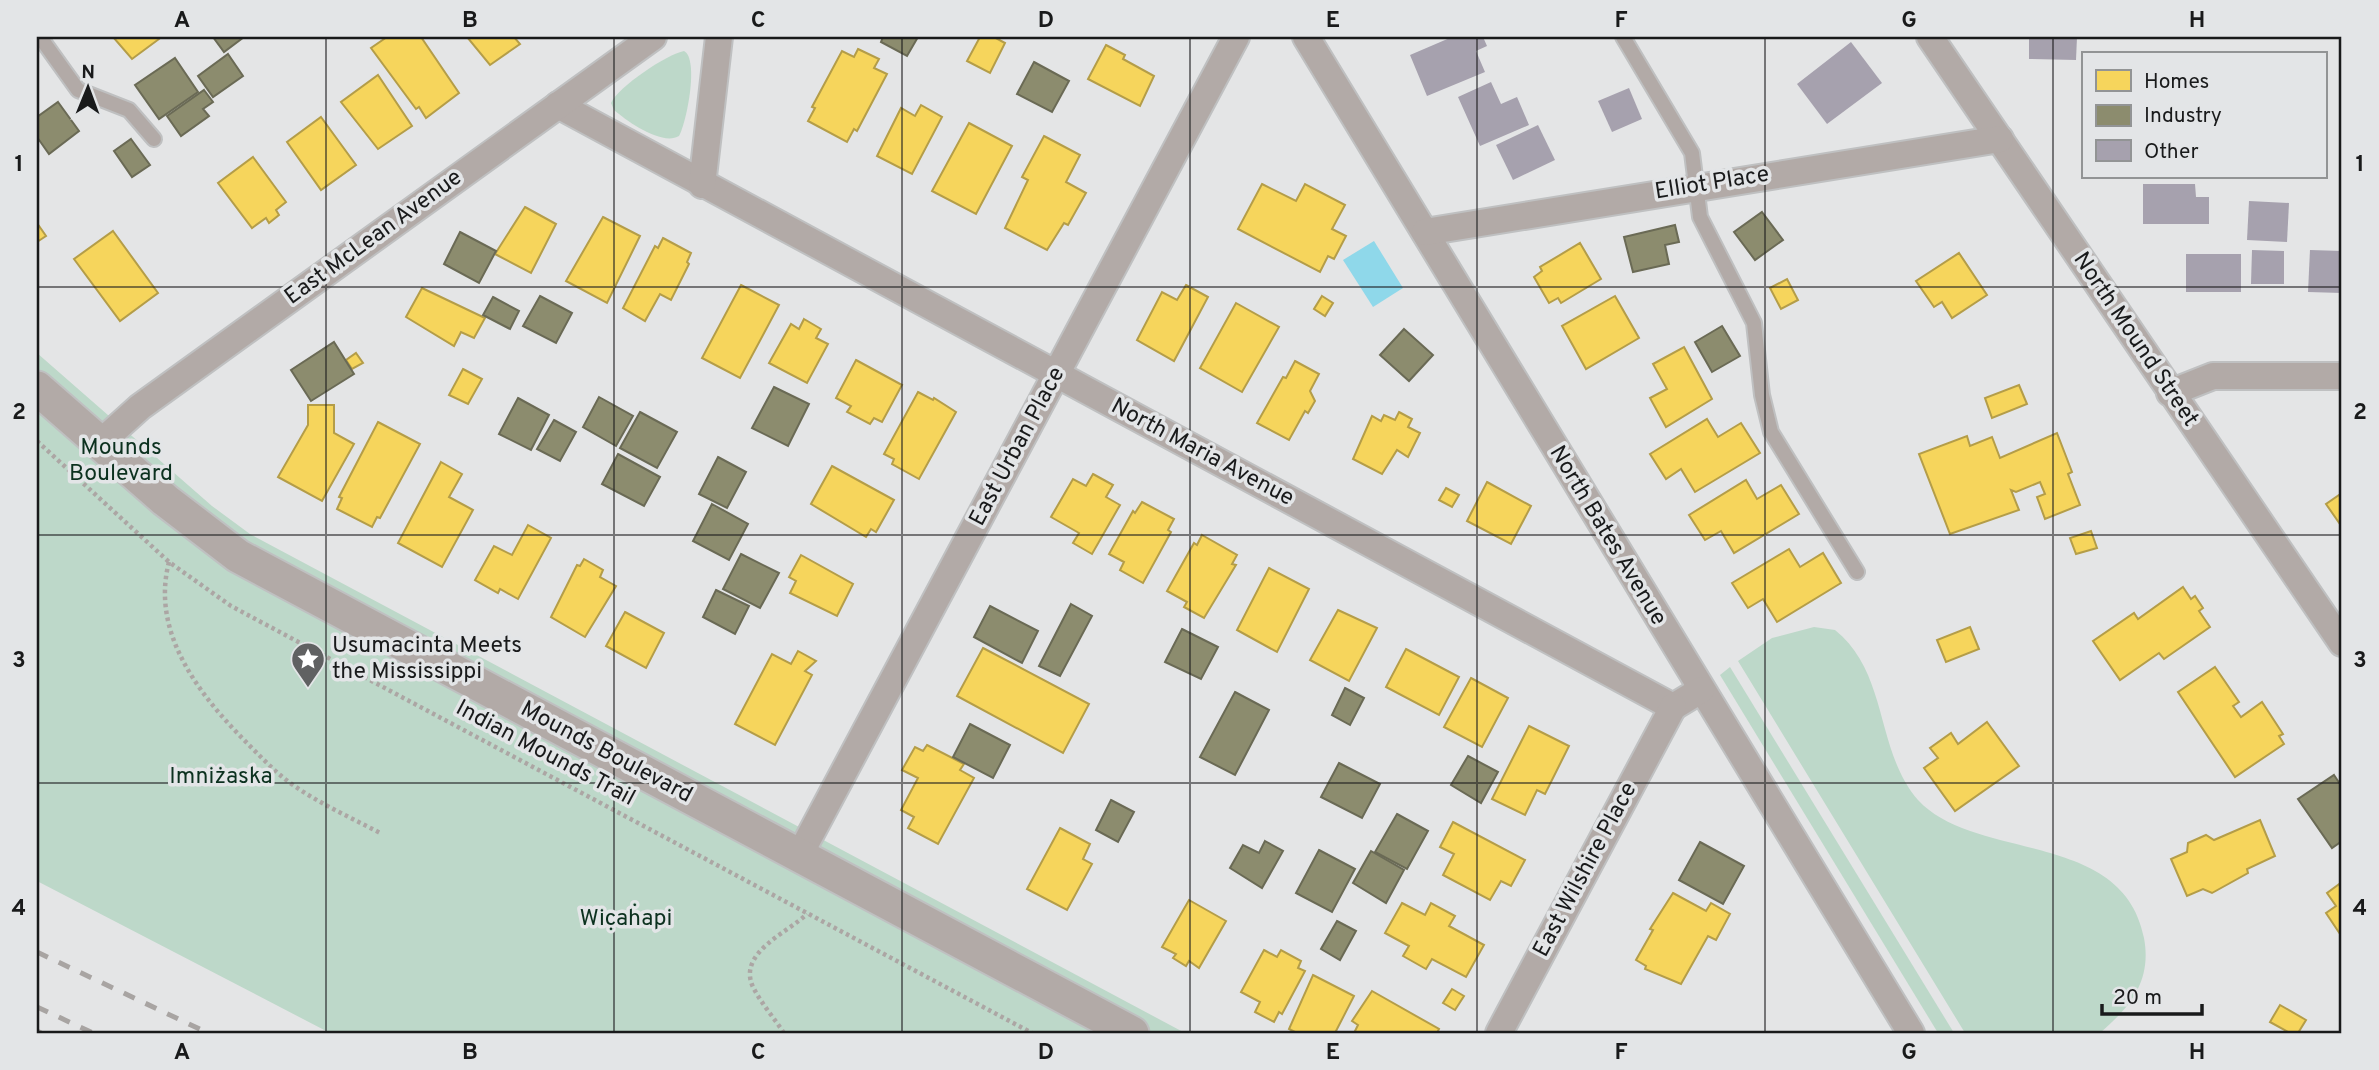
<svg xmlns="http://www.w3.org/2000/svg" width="2379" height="1070" font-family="Overpass,sans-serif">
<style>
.green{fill:#bdd8c9}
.water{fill:#8fd8ea}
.homes{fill:#f6d55c;stroke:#b49d48;stroke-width:2}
.industry{fill:#8c8c6e;stroke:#6a6a55;stroke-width:2}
.building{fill:#a6a1ae}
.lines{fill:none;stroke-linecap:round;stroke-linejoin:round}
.service-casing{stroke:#bfc0c1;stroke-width:18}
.minor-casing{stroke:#bfc0c1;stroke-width:30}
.tertiary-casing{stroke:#bfc0c1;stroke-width:37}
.path{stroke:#aca6a4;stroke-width:4.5;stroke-dasharray:3.5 3.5;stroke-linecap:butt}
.service{stroke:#b2aaa7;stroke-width:14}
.minor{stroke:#b2aaa7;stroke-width:26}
.tertiary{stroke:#b2aaa7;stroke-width:33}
.rail{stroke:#a8a4a2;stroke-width:5;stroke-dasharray:12 12;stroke-linecap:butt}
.grid{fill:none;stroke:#191a1b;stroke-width:2;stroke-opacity:0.55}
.labels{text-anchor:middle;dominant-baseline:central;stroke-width:7;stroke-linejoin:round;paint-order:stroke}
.street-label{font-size:23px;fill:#191a1b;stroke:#e3e5e7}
.park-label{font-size:23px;fill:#0c311f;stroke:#e3e5e7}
.poi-label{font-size:23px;fill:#191a1b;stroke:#e3e5e7;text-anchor:start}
.neatline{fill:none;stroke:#191a1b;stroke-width:2.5}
.grid-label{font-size:23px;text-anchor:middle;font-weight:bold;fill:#191a1b}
</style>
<rect width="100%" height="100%" fill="#e4e5e6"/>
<g class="green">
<path d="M684 51C699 59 687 121 679 136 662 146 628 122 614 110L611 103C618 87 667 54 684 51Z"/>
<path d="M37 353 212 506 250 534 1185 1033H330L37 881Z"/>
<path d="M1814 627 1835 630C1889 673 1875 751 1918 800 1975 862 2123 829 2144 938 2152 981 2130 1007 2100 1033H1965L1738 661 1772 638Z"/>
<path d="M1730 667 1954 1033H1938L1720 675Z"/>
</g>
<path class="water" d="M1374 241 1403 288 1373 307 1343 260Z"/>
<g class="homes">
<path d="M113 37H158L159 39 132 59Z"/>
<path d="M387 37H421L459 93 426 118 419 107 416 109 371 48Z"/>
<path d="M467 37H514L520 44 490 65Z"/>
<path d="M980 37H994L1005 43 990 73 967 61Z"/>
<path d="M1106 45 1125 55 1123 59 1154 76 1140 106 1088 79Z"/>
<path d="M858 49 879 59 874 68 887 74 857 131 854 129 847 142 808 121 815 108 812 107 842 51 854 57Z"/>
<path d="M378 75 412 126 378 149 341 102Z"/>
<path d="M921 105 942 117 912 174 877 156 901 108 915 116Z"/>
<path d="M321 117 356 165 321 190 287 142Z"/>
<path d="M969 123 1012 146 976 214 932 191Z"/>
<path d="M1044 136 1080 155 1066 182 1086 193 1068 225 1064 223 1047 250 1005 228 1028 180 1022 177Z"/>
<path d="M253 157 286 202 276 210 279 215 269 223 266 218 252 228 218 183Z"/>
<path d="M1262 184 1296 201 1305 184 1345 205 1332 229 1346 236 1334 259 1328 256 1320 272 1238 229Z"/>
<path d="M525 207 556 224 531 273 495 254Z"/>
<path d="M603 217 640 236 607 303 566 281Z"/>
<path d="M37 223 46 236 37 242Z"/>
<path d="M113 231 158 293 120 321 74 259Z"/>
<path d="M663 238 691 253 687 262 689 264 671 300 660 294 645 321 623 308 655 246 658 248Z"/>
<path d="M1580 243 1601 279 1561 303 1558 298 1549 303 1534 277 1542 271 1540 267Z"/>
<path d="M1959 253 1987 295 1952 318 1942 302 1934 307 1916 281Z"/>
<path d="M1787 279 1798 300 1781 309 1770 288Z"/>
<path d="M741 285 779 305 740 378 702 358Z"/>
<path d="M1186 285 1208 297 1174 361 1137 340 1162 292 1177 300Z"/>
<path d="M422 288 485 318 474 338 461 332 454 346 406 317Z"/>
<path d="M1322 296 1333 303 1325 316 1314 309Z"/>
<path d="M1615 296 1639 338 1586 369 1562 326Z"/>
<path d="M1236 303 1279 327 1242 392 1200 368Z"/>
<path d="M804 319 821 329 816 338 828 344 807 383 769 363 791 324 799 329Z"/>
<path d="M1684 347 1712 399 1666 427 1650 398 1667 389 1653 364Z"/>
<path d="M356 353 363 363 352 369 346 360Z"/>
<path d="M856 360 902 385 882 422 874 418 870 424 847 412 851 406 836 398Z"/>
<path d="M1295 361 1319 374 1310 391 1315 401 1308 413 1305 411 1289 440 1257 423 1283 377 1286 378Z"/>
<path d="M463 369 482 379 468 404 449 395Z"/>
<path d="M2019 385 2027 404 1992 418 1985 398Z"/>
<path d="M918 392 933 400 934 398 956 412 919 479 892 464 894 459 884 454Z"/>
<path d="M308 405H334V433L354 444 322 501 278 477 308 425Z"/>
<path d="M1399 412 1412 419 1408 427 1420 433 1408 457 1397 450 1382 474 1353 459 1372 416 1381 421 1384 415 1395 420Z"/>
<path d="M1707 419 1718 437 1741 423 1760 453 1695 492 1681 469 1666 479 1650 454Z"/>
<path d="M378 422 420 444 380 518 377 517 372 527 337 509 342 498 339 497Z"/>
<path d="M2057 433 2072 472 2068 474 2080 505 2045 519 2037 497 2045 494 2040 482 2016 492 2011 490 2019 510 1950 534 1919 454 1967 436 1970 446 1992 437 2000 458Z"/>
<path d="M441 462 462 474 449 497 473 510 442 567 398 543Z"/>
<path d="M832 466 894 500 876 532 871 529 866 537 811 504Z"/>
<path d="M1093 474 1113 485 1106 497 1120 505 1092 554 1073 543 1079 533 1051 517 1073 479 1086 486Z"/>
<path d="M1746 480 1757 499 1781 485 1799 514 1734 553 1721 531 1705 540 1689 515Z"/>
<path d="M1487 482 1531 506 1511 544 1467 521Z"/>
<path d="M1446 488 1459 495 1452 507 1439 500Z"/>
<path d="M2342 493V527L2326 504Z"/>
<path d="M1142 502 1174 519 1168 530 1171 532 1143 583 1120 570 1124 562 1109 554 1133 511 1135 513Z"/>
<path d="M528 525 551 538 518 599 500 589 498 593 475 580 494 546 512 555Z"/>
<path d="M2091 531 2097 548 2076 554 2070 538Z"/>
<path d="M1202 535 1237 555 1232 564 1236 565 1204 618 1184 607 1187 602 1167 591 1194 543 1197 545Z"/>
<path d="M1789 549 1800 567 1823 553 1841 583 1777 622 1763 599 1748 608 1732 583Z"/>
<path d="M801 555 853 584 837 616 790 593 796 581 789 577Z"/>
<path d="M584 559 603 570 600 577 616 586 585 637 551 617 577 565 580 566Z"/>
<path d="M1269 568 1309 589 1277 652 1237 630Z"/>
<path d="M2183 587 2191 599 2195 596 2203 608 2199 611 2210 627 2164 659 2159 653 2120 680 2093 641 2134 613 2138 619Z"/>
<path d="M1338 610 1377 628 1349 681 1310 660Z"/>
<path d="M625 612 664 633 646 668 606 646Z"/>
<path d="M1970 627 1979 649 1946 662 1937 640Z"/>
<path d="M983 648 1089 704 1063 753 957 696Z"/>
<path d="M1406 649 1459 677 1439 715 1386 687Z"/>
<path d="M798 651 816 661 805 671 812 675 775 745 735 724 772 654 791 664Z"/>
<path d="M2215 667 2239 702 2233 706 2241 717 2262 702 2283 734 2279 736 2284 744 2235 777 2178 692Z"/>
<path d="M1471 678 1508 698 1482 747 1444 727Z"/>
<path d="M1987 722 2019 766 1955 811 1924 768 1938 758 1930 748 1951 733 1958 744Z"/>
<path d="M1529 726 1569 746 1545 794 1537 790 1525 815 1492 799Z"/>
<path d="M927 745 964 764 960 770 974 778 938 844 908 828 914 817 901 810 918 778 902 770 915 747 923 751Z"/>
<path d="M2260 820 2275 856 2247 869 2248 873 2212 893 2203 889 2187 896 2171 859 2187 852 2188 843 2206 835 2214 840Z"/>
<path d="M1453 822 1525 860 1511 886 1501 881 1490 900 1443 875 1454 854 1440 847Z"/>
<path d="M1060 828 1090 844 1083 859 1092 864 1067 910 1027 889Z"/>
<path d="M2342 882V937L2326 913 2336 906 2327 893Z"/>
<path d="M1673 893 1706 911 1711 903 1730 914 1716 940 1708 936 1681 984 1645 969 1646 966 1636 960 1653 930 1650 929Z"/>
<path d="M1189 900 1226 921 1199 968 1189 961 1186 966 1173 958 1176 954 1162 947Z"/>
<path d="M1402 903 1425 915 1431 903 1455 916 1449 926 1484 945 1466 977 1432 959 1426 969 1403 956 1409 946 1385 933Z"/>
<path d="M1264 950 1277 957 1281 950 1301 961 1298 968 1305 971 1282 1014 1279 1012 1274 1022 1255 1012 1260 1002 1241 992Z"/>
<path d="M1313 975 1354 996 1335 1033H1297L1289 1029Z"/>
<path d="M1452 989 1464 996 1455 1010 1443 1003Z"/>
<path d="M1372 991 1439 1029 1437 1033H1354L1358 1025 1352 1021Z"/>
<path d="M2280 1005 2306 1020 2298 1033H2290L2270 1022Z"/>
</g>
<g class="industry">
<path d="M213 37H244L224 52Z"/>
<path d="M883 37H918L907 56 881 42Z"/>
<path d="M228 54 243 76 213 97 198 76Z"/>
<path d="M175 58 198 92 159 119 135 85Z"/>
<path d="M1034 62 1069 81 1052 112 1017 94Z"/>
<path d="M204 90 213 102 203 109 209 116 181 136 167 116Z"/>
<path d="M58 102 79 131 49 154 37 137V117Z"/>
<path d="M131 139 150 165 132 177 114 151Z"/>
<path d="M1762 212 1783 240 1755 260 1734 232Z"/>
<path d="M1675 225 1679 242 1665 245 1669 264 1633 272 1624 237Z"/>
<path d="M460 232 496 251 479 283 444 264Z"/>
<path d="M540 296 572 313 556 343 523 326Z"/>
<path d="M493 297 519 311 510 329 483 315Z"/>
<path d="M1722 326 1740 356 1712 372 1695 342Z"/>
<path d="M1404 329 1433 355 1409 381 1380 355Z"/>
<path d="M334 342 354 374 311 401 291 370Z"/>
<path d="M774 387 809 404 788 446 752 428Z"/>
<path d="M599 397 633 416 616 446 583 427Z"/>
<path d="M518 398 549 415 531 450 499 434Z"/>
<path d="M640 412 677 432 657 468 620 448Z"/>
<path d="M554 420 576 432 560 461 537 449Z"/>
<path d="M618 454 660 477 644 506 602 484Z"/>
<path d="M718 457 746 472 727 508 699 494Z"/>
<path d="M712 504 748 524 729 560 693 541Z"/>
<path d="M741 554 779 573 760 608 723 589Z"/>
<path d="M716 590 749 606 735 634 703 617Z"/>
<path d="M1071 604 1092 616 1060 676 1039 666Z"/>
<path d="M990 606 1038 631 1022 663 974 637Z"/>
<path d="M1182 629 1218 647 1201 679 1165 662Z"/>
<path d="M1345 688 1364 698 1350 725 1332 715Z"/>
<path d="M1235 692 1269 710 1235 775 1200 757Z"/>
<path d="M970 724 1010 745 993 778 953 757Z"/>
<path d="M1468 756 1498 772 1481 803 1451 785Z"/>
<path d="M1339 763 1380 784 1362 818 1321 797Z"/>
<path d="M2334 775 2342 787V841L2332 848 2298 799Z"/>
<path d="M1111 800 1134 812 1118 842 1096 830Z"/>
<path d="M1397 814 1428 831 1407 869 1375 852Z"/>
<path d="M1265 841 1283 851 1262 888 1230 868 1243 845 1259 853Z"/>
<path d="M1700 842 1744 866 1723 904 1679 880Z"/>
<path d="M1319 850 1355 869 1332 912 1296 893Z"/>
<path d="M1371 851 1404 870 1386 903 1353 883Z"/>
<path d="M1337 921 1356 931 1340 960 1321 949Z"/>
</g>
<g class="building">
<path d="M1452 37H1483L1487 46 1476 51 1485 72 1427 96 1410 55Z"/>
<path d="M2029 37H2077L2076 60 2029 59Z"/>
<path d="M1851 42 1882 83 1827 124 1797 84Z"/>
<path d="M1491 82 1501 104 1517 97 1529 125 1480 146 1458 97Z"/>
<path d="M1629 88 1642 119 1612 132 1598 101Z"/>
<path d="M1538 125 1555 160 1513 180 1496 145Z"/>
<path d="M2143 184H2195L2196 197H2209V224H2143Z"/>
<path d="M2249 201 2289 203 2287 242 2247 240Z"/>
<path d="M2252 250 2284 251V284H2251Z"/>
<path d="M2310 250 2342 251V293L2308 292Z"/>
<rect x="2186" y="254" width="55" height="38"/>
</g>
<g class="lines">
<g class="service-casing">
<g id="service">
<path d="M40 37 78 90 129 110 154 139"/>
<path d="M1623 37 1692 153 1700 217 1754 323 1762 395 1771 432 1857 572"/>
</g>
</g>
<g class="minor-casing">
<g id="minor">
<path d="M1306 37 1911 1033"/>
<path d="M1930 37 2342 643"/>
<path d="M558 105 1673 707 1701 690"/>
<path d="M702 185 719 37"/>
<path d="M1425 232 2000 139"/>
<path d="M2170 393 2213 376H2342"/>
<path d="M99 444 140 407 653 37"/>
<path d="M799 856 1236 37"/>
<path d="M1499 1033 1673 707"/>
</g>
</g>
<g class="tertiary-casing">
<path id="tertiary" d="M37 388 165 500 238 556 1132 1033"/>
</g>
<g class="path">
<path d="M37 441 169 562 231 606 1032 1033"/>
<path d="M169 562C150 634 201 697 249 745 263 759 276 773 293 785 320 804 352 818 382 834"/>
<path d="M784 1033C774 1018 761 1003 753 987 737 953 787 933 807 914"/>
</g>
<use href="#service" class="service"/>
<use href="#minor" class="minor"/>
<use href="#tertiary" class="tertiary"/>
<g class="rail">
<path d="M37 952 208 1033"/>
<path d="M37 1007 93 1033"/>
<path d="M37 1031 41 1033"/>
</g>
</g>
<path class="grid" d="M326 37V1033M614 37V1033M902 37V1033M1190 37V1033M1477 37V1033M1765 37V1033M2053 37V1033M37 287H2342M37 535H2342M37 783H2342"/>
<defs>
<g id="sight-pin" transform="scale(1.75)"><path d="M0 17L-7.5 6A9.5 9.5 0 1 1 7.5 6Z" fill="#606162" stroke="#e3e5e7"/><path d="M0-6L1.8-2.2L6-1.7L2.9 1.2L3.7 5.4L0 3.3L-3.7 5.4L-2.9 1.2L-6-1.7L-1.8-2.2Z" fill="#fff"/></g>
</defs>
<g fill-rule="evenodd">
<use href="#sight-pin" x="308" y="659"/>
</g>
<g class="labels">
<g class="street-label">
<text transform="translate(1712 184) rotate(-9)">Elliot Place</text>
<text transform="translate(374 238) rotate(-36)">East McLean Avenue</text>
<text transform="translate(2135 340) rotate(56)">North Mound Street</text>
<text transform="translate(1018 447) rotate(-62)">East Urban Place</text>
<text transform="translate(1202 453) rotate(28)">North Maria Avenue</text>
<text transform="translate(1607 536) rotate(59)">North Bates Avenue</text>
<text transform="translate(606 753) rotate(28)">Mounds Boulevard</text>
<text transform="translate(545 754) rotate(28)">Indian Mounds Trail</text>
<text transform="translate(1586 870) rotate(-62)">East Wilshire Place</text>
</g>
<g class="park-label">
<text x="121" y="448">Mounds<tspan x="121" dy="26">Boulevard</tspan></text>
<text x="221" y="777">Imniżaska</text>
<text x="626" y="919">Wic̣aḣapi</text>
</g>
<g class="poi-label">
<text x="332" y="646">Usumacinta Meets<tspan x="332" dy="26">the Mississippi</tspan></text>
</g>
</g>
<rect width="2379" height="1070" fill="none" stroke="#e3e5e7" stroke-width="77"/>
<rect x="2082" y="52" width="245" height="126" fill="#e3e5e7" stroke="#929495" stroke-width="2"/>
<rect x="2096" y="70" width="35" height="21" fill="#f6d55c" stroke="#929495" stroke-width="2"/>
<text x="2144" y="88" font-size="21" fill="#191a1b">Homes</text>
<rect x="2096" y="105" width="35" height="21" fill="#8c8c6e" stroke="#929495" stroke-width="2"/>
<text x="2144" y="122" font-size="21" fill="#191a1b">Industry</text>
<rect x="2096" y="140" width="35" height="21" fill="#a6a1ae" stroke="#929495" stroke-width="2"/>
<text x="2144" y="158" font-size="21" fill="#191a1b">Other</text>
<g transform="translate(88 88) rotate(1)" stroke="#e3e5e7" stroke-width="5" paint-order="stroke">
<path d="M0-5L12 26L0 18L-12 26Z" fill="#191a1b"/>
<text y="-10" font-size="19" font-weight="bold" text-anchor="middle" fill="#191a1b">N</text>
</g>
<path d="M2102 1004v10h100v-10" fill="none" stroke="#191a1b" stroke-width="3.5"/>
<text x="2113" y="1004" font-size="21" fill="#191a1b" stroke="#e3e5e7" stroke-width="5" paint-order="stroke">20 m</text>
<rect x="38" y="38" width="2302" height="994" class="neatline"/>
<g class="grid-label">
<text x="182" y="27">A</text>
<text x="470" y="27">B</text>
<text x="758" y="27">C</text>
<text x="1046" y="27">D</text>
<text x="1333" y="27">E</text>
<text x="1621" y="27">F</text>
<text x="1909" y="27">G</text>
<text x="2197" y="27">H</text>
<text x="19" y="171">1</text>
<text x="2360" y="171">1</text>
<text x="19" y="419">2</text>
<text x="2360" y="419">2</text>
<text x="19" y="667">3</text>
<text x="2360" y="667">3</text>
<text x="19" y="915">4</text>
<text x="2360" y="915">4</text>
<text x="182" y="1059">A</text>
<text x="470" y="1059">B</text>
<text x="758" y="1059">C</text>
<text x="1046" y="1059">D</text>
<text x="1333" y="1059">E</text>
<text x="1621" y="1059">F</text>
<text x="1909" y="1059">G</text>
<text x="2197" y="1059">H</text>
</g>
</svg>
